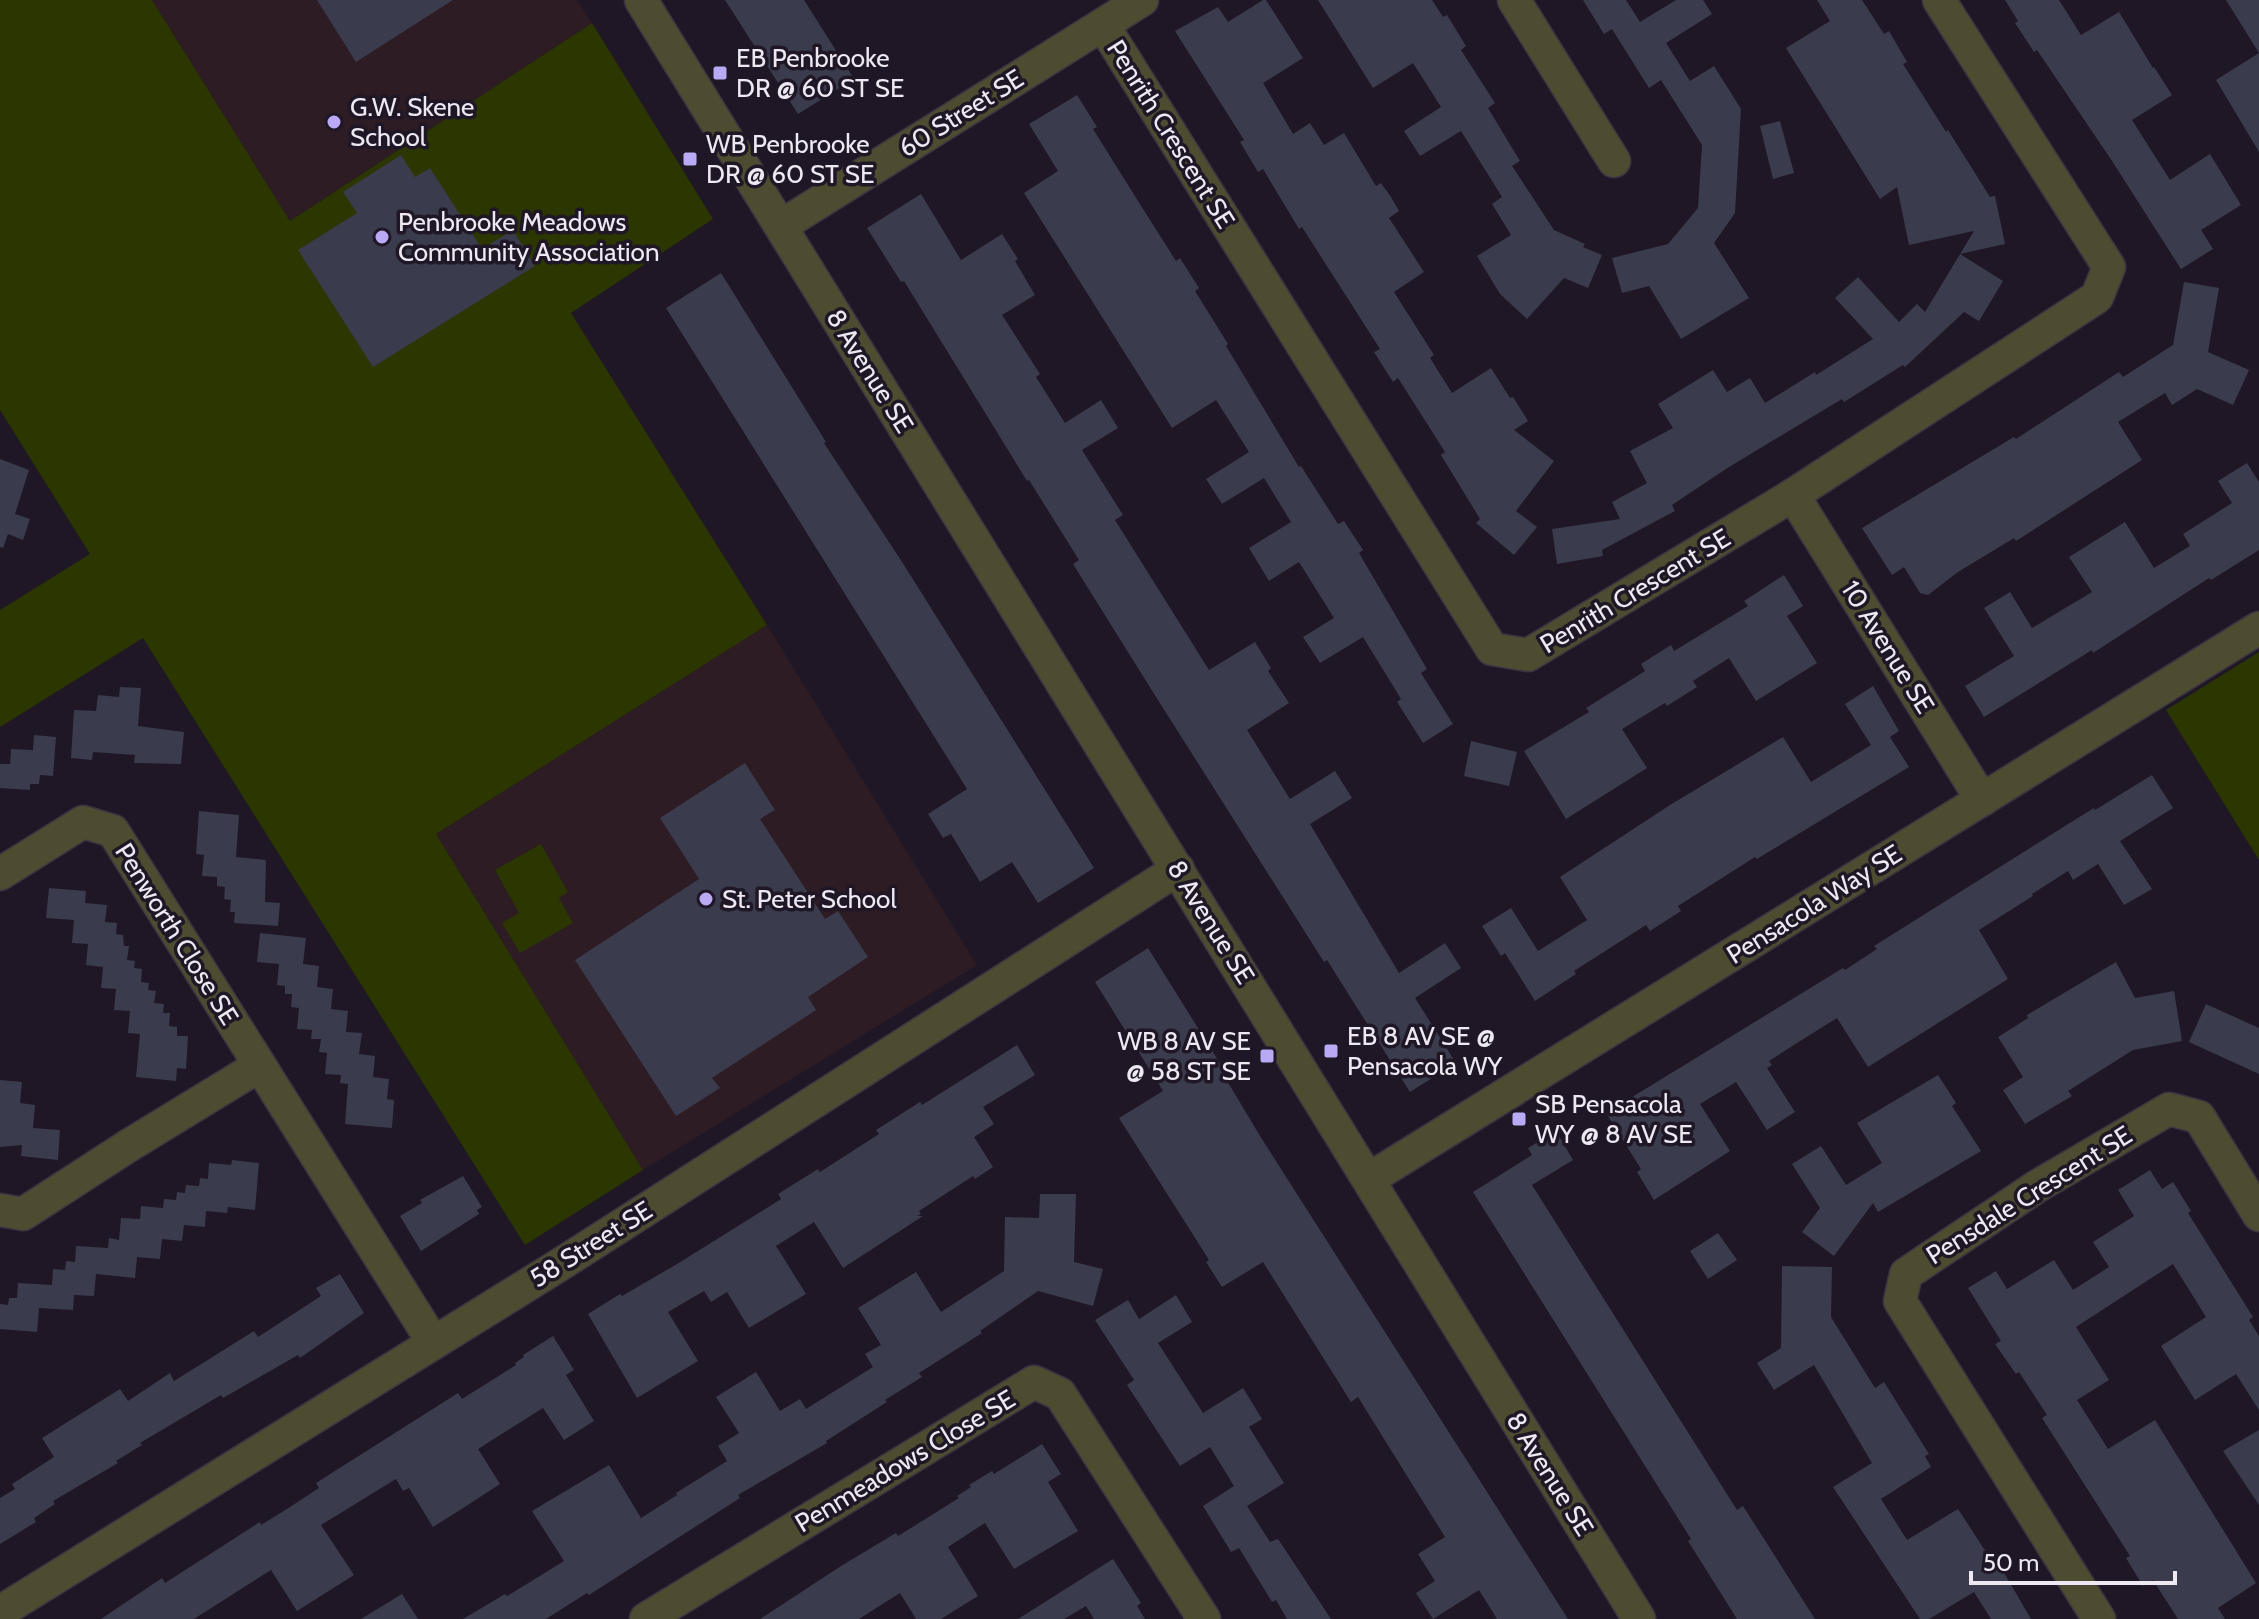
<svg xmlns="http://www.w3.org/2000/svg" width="2259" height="1619" font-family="Cabin,sans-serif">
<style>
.education{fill:#2d1c24}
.green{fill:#2b3600}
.building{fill:#3a3b4c}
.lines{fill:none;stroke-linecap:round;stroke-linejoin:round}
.minor-casing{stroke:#3c3442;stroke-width:35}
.minor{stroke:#4d4c31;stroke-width:32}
.poi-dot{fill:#baaaf6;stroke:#1f1725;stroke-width:3}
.labels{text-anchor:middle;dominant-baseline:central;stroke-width:7;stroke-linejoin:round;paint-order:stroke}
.poi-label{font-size:26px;fill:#eee8f2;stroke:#1f1725;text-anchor:start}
.street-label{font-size:26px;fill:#eee8f2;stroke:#1f1725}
</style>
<rect width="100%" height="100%" fill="#1f1725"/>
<g class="education">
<path d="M152 0H577L592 23 290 221Z"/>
<path d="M767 625 977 965 643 1170 436 834Z"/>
</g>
<g class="green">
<path d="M0 0H152L290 221 592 23 713 219 571 313 767 625 436 834 643 1170 525 1245 143 638 0 727V610L90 554 0 410Z"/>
<path d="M2259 652V860L2166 710Z"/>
<path d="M541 844 568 892 559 898 573 923 520 953 502 923 519 913 495 870Z"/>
</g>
<g class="building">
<path d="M317 0H453L356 62Z"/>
<path d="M725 0H804L854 79 798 114Z"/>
<path d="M1263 0H1266L1303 58 1263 83 1293 134 1310 123 1324 145 1344 133 1376 186 1381 183 1391 197 1399 211 1389 218 1424 272 1394 292 1434 355 1430 358 1452 393 1491 368 1510 398 1513 397 1528 421 1514 430 1554 461 1516 511 1537 527 1514 555 1476 523 1480 519 1441 455 1445 452 1398 378 1393 382 1374 352 1380 349 1302 227 1299 229 1263 169 1258 172 1240 142 1244 140 1175 31 1218 7 1228 22Z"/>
<path d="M1318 0H1432L1443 17 1447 15 1466 46 1461 50 1495 103 1488 108 1520 161 1512 166 1554 230 1585 244 1583 247 1602 255 1588 288 1564 278 1527 319 1500 294 1477 256 1511 235 1492 204 1502 197 1461 131 1420 156 1404 131 1441 107 1413 63 1373 88Z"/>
<path d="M1583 0H1626L1640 22 1676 0H1703L1712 14 1666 43 1690 81 1714 66 1741 109 1735 213 1714 243 1749 298 1681 339 1649 286 1622 293 1612 258 1668 244 1698 208 1702 145 1661 80 1649 88 1612 29 1604 34Z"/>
<path d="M1817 0H1862L1884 34 1889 31 1907 62 1903 64 1946 132 1948 130 1990 197 1995 196 2005 244 1960 254 2003 281 1979 321 1964 312 1905 367 1903 365 1844 402 1842 399 1729 467 1672 505 1675 511 1602 550 1603 556 1557 564 1552 529 1620 519 1612 502 1647 483 1630 451 1673 428 1658 404 1713 370 1727 392 1750 378 1765 403 1815 372 1816 375 1873 339 1835 298 1858 277 1899 322 1917 304 1925 312 1974 231 1909 245 1897 187 1880 199 1786 48 1830 21Z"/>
<path d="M2005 0H2059L2081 35 2119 12 2153 68 2154 67 2172 95 2132 120 2170 180 2210 154 2241 205 2201 230 2213 249 2181 269 2112 161 2037 50 2034 52 2015 23 2018 21Z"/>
<path d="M2226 0H2259V53Z"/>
<path d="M2259 53V152L2216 80Z"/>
<path d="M1077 95 1097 127 1093 129 1138 201 1176 261 1180 258 1199 288 1195 291 1228 344 1226 346 1299 467 1301 466 1338 524 1344 521 1363 550 1359 553 1427 669 1421 673 1453 724 1423 743 1397 702 1401 699 1363 637 1320 663 1303 637 1334 618 1299 562 1269 581 1249 548 1291 522 1264 478 1222 504 1206 479 1249 452 1216 400 1172 428 1024 193 1058 171 1029 124Z"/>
<path d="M1780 121 1794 173 1773 179 1760 126Z"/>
<path d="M401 155 415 177 430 168 482 249 513 230 535 266 373 367 298 250 357 213 343 192Z"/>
<path d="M921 194 961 260 1002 234 1018 259 1015 261 1035 295 1002 315 1040 374 1036 377 1065 423 1101 400 1118 428 1082 450 1123 515 1115 520 1209 670 1255 642 1271 668 1268 671 1289 703 1247 730 1290 799 1335 771 1352 798 1310 824 1399 973 1445 943 1461 968 1415 998 1456 1063 1410 1092 1327 960 1324 962 1151 689 1073 564 1079 560 1029 480 1027 481 904 281 901 282 867 228Z"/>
<path d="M721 273 826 442 824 443 904 565 1094 868 1038 903 1012 862 980 882 951 834 943 838 928 814 967 789 666 308Z"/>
<path d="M2184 282 2219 288 2208 352 2249 370 2233 405 2197 389 2172 405 2165 393 2118 422 2142 460 2016 541 2014 538 1958 572 1928 595 1920 593 1904 567 1892 575 1862 528 2014 437 2016 439 2119 372 2123 377 2173 345Z"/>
<path d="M0 459 29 470 15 514 30 519 23 540 8 534 3 548 0 547Z"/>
<path d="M2247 463 2259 482V550L2211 580 2209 578 2093 653 2092 650 1984 717 1965 686 2014 656 1984 608 2010 592 2032 628 2092 592 2069 557 2125 522 2154 568 2190 546 2183 534 2232 503 2218 481Z"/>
<path d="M1784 575 1803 606 1787 616 1817 663 1756 701 1729 658 1693 681 1697 687 1667 706 1665 703 1622 729 1647 768 1566 819 1524 751 1589 712 1586 708 1645 671 1641 664 1671 645 1674 651 1748 606 1744 601Z"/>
<path d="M1873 686 1899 731 1890 737 1909 767 1757 859 1755 857 1678 906 1681 911 1650 931 1646 925 1574 971 1576 974 1535 1001 1505 953 1501 956 1482 926 1511 908 1538 951 1587 920 1560 877 1670 805 1783 737 1811 782 1871 745 1845 704Z"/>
<path d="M120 687 141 688 138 726 184 732 181 764 134 763 135 755 93 752 92 760 71 758 74 710 96 711 98 695 119 697Z"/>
<path d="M34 735 56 737 53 776 40 775 39 784H30V790L0 788V764H10L11 749 33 750Z"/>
<path d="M1471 741 1517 752 1509 786 1464 776Z"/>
<path d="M745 763 775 810 760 819 825 919 838 911 868 957 808 997 816 1010 712 1078 720 1088 676 1116 575 960 699 879 660 818Z"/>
<path d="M2152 775 2173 808 2120 841 2152 889 2124 905 2098 864 2073 880 2068 871 2032 894 2033 896 1979 930 2008 979 1868 1067 1837 1018 1797 1043 1769 1061 1772 1065 1767 1068 1795 1112 1767 1130 1736 1082 1700 1104 1730 1151 1654 1200 1637 1172 1641 1169 1606 1113 1843 968 1845 970 1877 949 1874 946 2065 826 2094 808 2095 810Z"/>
<path d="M199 811 239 815 236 857 266 860 265 902 280 903 278 926 234 923 235 912H230L231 900 224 899 225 887 217 886V877L202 876 204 855 196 854Z"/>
<path d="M49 888 86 891 85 903 107 905 105 922 117 923 116 934 123 935 124 946H129L127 960 135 961 134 968 142 969 141 982 149 983 148 990 156 991 154 1003 164 1004 163 1013H170L169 1026 177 1027V1036H188L186 1069 177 1068 176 1081 136 1077 140 1034 128 1033 130 1011 114 1010 116 989 101 988 103 967 86 965 88 944 72 943 74 920 46 918Z"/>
<path d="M260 933 306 938 303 964 319 966 317 987 333 989 331 1009 348 1011 346 1032 362 1033 359 1054 375 1056 373 1077 389 1079 387 1099 394 1100 392 1128 345 1124 348 1084 340 1083 341 1075 325 1074 327 1053 319 1052 321 1039H311L312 1030 297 1029 299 1008 291 1007 292 994H285V986L277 985 279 964 257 962Z"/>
<path d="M1148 948 1226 1073 1223 1074 1260 1136 1568 1619H1497L1479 1590 1433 1619 1416 1593 1435 1581 1418 1554 1445 1537 1358 1397 1351 1402 1263 1262 1222 1287 1206 1262 1209 1260 1119 1118 1163 1091 1095 982Z"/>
<path d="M2116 962 2135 998 2174 991 2182 1041 2133 1050 2068 1091 2072 1096 2025 1124 2003 1090 2023 1077 1998 1037 2028 1018 2027 1015Z"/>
<path d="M2206 1004 2259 1028V1074L2189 1042Z"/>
<path d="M1017 1045 1035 1075 983 1107 994 1124 974 1137 993 1167 975 1179 973 1176 919 1211 921 1214 917 1216H923L843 1268 814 1222 776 1246 806 1294 749 1328 727 1292 711 1302 704 1291 668 1312 698 1361 637 1398 588 1314 620 1294 622 1296 677 1264 781 1199 778 1194 818 1169 820 1172 879 1134 876 1130 920 1102 922 1105Z"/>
<path d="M1938 1075 1956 1103 1952 1106 1981 1151 1878 1212 1873 1203 1834 1256 1802 1232 1820 1208 1792 1164 1821 1146 1846 1185 1882 1163 1857 1123Z"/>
<path d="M0 1080 22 1082 20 1103 35 1105 33 1128 60 1130 58 1160 21 1156 22 1145 0 1147Z"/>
<path d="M1556 1131 1573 1160 1532 1185 1737 1510 1743 1506 1815 1619H1737L1688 1541 1691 1539 1473 1192 1532 1155 1528 1148Z"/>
<path d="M232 1160 259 1163 255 1210 228 1207 227 1213 206 1211 205 1227 184 1225 182 1241 162 1239 160 1259 137 1257 135 1278 96 1274 94 1296 74 1295 73 1310 39 1308 37 1332 0 1329V1304L8 1305 9 1298H17L18 1283 52 1285 53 1269 65 1270 66 1261 75 1262 76 1246 108 1248 109 1238 119 1240 121 1218 140 1219 141 1206 163 1208 164 1199 176 1200 177 1192 185 1193 186 1185 199 1186 200 1178 208 1179 209 1163 231 1165Z"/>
<path d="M2150 1170 2162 1189 2173 1182 2191 1211 2188 1213 2253 1317 2249 1320 2259 1336V1410L2236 1374 2195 1400 2161 1346 2206 1317 2173 1264 2076 1327 2109 1380 2077 1400 2108 1449 2155 1420 2256 1583 2218 1608 2225 1619H2178L2153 1580 2143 1586 2126 1558 2130 1556 2042 1418 2047 1415 2019 1372 2016 1374 1995 1344 2001 1341 1968 1288 1996 1271 2007 1289 2054 1260 2073 1290 2109 1267 2093 1242 2134 1216 2118 1190Z"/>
<path d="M463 1176 482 1207 477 1210 479 1214 421 1251 400 1216 422 1203 420 1200Z"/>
<path d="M1040 1194H1076L1074 1262 1103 1269 1093 1306 1038 1291 980 1331 982 1333 919 1373 922 1377 885 1400 887 1402 826 1441 827 1443 738 1495 740 1498 589 1595 587 1593 546 1619H463L505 1594 507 1596 564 1561 532 1511 609 1465 641 1518 677 1495 676 1493 727 1461 718 1446 739 1433 716 1397 756 1372 780 1411 800 1399 806 1409 873 1367 865 1354 881 1345 858 1308 916 1272 941 1312 1004 1271 1005 1217 1039 1218Z"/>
<path d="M1718 1233 1737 1260 1708 1279 1690 1251Z"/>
<path d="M1782 1266 1832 1267 1831 1317 1875 1388 1884 1382 1929 1454 1925 1456 1931 1467 1881 1499 1907 1540 1958 1509 1988 1555 1992 1552 2031 1619H1991L1974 1592 1929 1619H1920L1833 1487 1872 1463 1814 1365 1774 1390 1757 1363 1781 1348Z"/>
<path d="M340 1274 364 1313 300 1358 298 1355 223 1398 221 1395 140 1443 142 1445 116 1461 118 1463 53 1501 55 1504 34 1518 36 1522 0 1544V1498L15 1489 12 1484 54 1457 42 1438 120 1389 128 1401 170 1373 174 1381 254 1331 258 1337 321 1296 316 1288Z"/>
<path d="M1176 1295 1192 1322 1158 1343 1203 1413 1243 1388 1262 1419 1249 1427 1284 1483 1247 1506 1270 1542 1278 1539 1331 1619H1287L1276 1600 1272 1602 1239 1548 1231 1552 1203 1506 1234 1486 1210 1447 1180 1466 1127 1385 1134 1380 1095 1320 1128 1300 1139 1319Z"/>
<path d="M553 1336 574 1370 566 1375 594 1421 564 1440 543 1408 478 1449 500 1484 460 1510 433 1527 409 1488 403 1491 396 1479 321 1525 354 1575 297 1611 271 1570 194 1619H101L162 1578 165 1583 260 1522 261 1525 287 1509 319 1488 316 1483 458 1393 462 1399 516 1365 515 1363 524 1357 523 1355Z"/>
<path d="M2259 1430V1505L2223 1451Z"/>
<path d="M1042 1444 1061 1474 1048 1482 1078 1531 1014 1569 985 1523 948 1547 978 1596 941 1619H916L900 1593 859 1619H760L841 1566 896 1533 898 1536 959 1498 957 1496 971 1487 969 1485 992 1471 994 1474Z"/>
<path d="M1113 1559 1141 1603 1137 1606 1145 1619H1094L1086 1606 1064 1619H1018Z"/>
<path d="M402 1594 418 1619H361Z"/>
</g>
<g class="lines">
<g class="minor-casing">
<g id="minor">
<path d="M641 0 1639 1619"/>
<path d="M1514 0 1614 161"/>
<path d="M1103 25 1492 649 1528 655 1793 495 2097 297 2109 267 1939 0"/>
<path d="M781 226 1142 0"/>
<path d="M1793 495 1982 800"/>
<path d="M0 874 83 822 113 831 433 1342"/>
<path d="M1369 1179 2259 628"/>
<path d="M0 1210 23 1214 128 1146 259 1066"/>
<path d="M0 1612 553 1269 1178 869"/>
<path d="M646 1619 1034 1382 1060 1394 1204 1619"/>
<path d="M2099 1619 1900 1301 1906 1274 2036 1187 2169 1109 2199 1117 2259 1215"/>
</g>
</g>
<use href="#minor" class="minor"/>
</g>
<g class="poi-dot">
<rect x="712" y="65" width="16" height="16" rx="4"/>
<circle cx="334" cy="122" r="8"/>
<rect x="682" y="151" width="16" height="16" rx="4"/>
<circle cx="382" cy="237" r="8"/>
<circle cx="706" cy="899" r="8"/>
<rect x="1323" y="1043" width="16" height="16" rx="4"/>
<rect x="1259" y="1048" width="16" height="16" rx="4"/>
<rect x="1511" y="1111" width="16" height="16" rx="4"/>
</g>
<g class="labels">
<g class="poi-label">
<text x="736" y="58">EB Penbrooke<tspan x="736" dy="30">DR @ 60 ST SE</tspan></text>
<text x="350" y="107">G.W. Skene<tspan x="350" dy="30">School</tspan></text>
<text x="706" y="144">WB Penbrooke<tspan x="706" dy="30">DR @ 60 ST SE</tspan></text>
<text x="398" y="222">Penbrooke Meadows<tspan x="398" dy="30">Community Association</tspan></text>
<text x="722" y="899">St. Peter School</text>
<text x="1347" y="1036">EB 8 AV SE @<tspan x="1347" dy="30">Pensacola WY</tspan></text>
<text x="1251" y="1041" text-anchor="end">WB 8 AV SE<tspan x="1251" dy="30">@ 58 ST SE</tspan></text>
<text x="1535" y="1104">SB Pensacola<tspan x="1535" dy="30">WY @ 8 AV SE</tspan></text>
</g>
<g class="street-label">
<text transform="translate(961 113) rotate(-32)">60 Street SE</text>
<text transform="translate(1171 134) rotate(58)">Penrith Crescent SE</text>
<text transform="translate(870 371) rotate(58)">8 Avenue SE</text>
<text transform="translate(1635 591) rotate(-31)">Penrith Crescent SE</text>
<text transform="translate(1888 647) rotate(58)">10 Avenue SE</text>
<text transform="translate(1814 904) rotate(-32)">Pensacola Way SE</text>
<text transform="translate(1211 922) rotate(58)">8 Avenue SE</text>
<text transform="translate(177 934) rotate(58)">Penworth Close SE</text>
<text transform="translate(2029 1195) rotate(-32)">Pensdale Crescent SE</text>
<text transform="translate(591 1244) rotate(-32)">58 Street SE</text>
<text transform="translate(905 1461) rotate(-31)">Penmeadows Close SE</text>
<text transform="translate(1550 1474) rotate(58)">8 Avenue SE</text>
</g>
</g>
<path d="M1971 1571v12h204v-12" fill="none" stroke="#eee8f2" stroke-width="4"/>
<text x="1983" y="1571" font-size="24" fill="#eee8f2" stroke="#1f1725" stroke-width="6" paint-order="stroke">50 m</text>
</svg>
